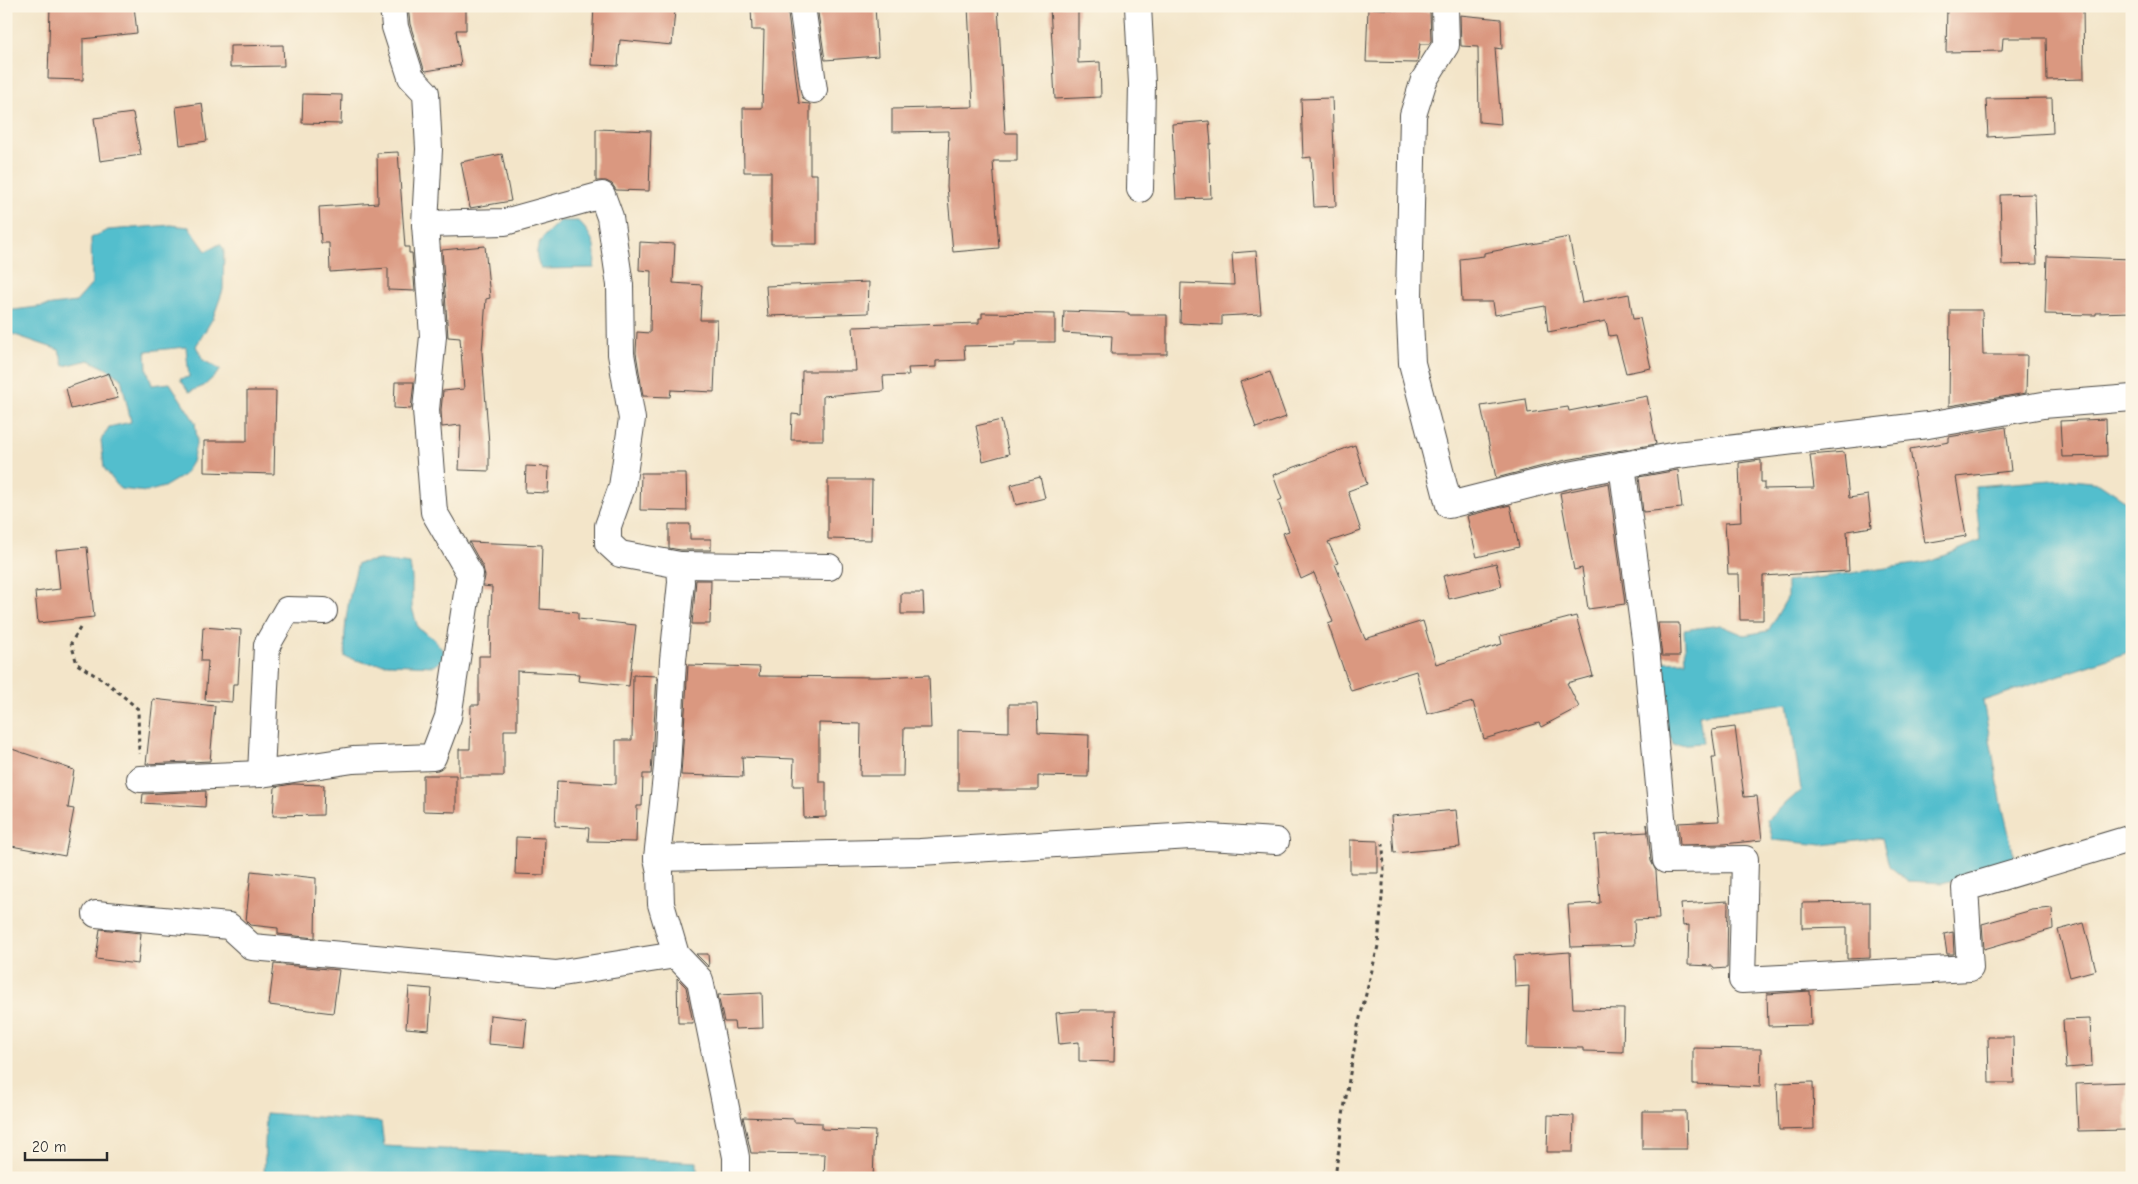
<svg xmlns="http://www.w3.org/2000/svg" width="2138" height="1184" font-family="'Comic Neue',sans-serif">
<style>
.water{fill:#52becd;stroke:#3e747c}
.building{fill:#da9880}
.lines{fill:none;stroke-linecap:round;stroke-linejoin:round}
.minor-casing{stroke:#494743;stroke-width:28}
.path{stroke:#494743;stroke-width:3;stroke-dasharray:4 4;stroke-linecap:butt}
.minor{stroke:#fff;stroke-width:26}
</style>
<rect width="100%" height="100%" fill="#fcf5e5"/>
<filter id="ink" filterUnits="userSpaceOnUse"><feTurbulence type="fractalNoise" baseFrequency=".02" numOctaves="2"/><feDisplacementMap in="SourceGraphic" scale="10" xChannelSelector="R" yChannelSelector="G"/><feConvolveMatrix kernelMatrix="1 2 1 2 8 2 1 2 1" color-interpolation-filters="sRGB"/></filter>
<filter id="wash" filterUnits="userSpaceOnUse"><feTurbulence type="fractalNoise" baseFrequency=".0096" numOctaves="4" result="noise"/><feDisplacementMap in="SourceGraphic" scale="20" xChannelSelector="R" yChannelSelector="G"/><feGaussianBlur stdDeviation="1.12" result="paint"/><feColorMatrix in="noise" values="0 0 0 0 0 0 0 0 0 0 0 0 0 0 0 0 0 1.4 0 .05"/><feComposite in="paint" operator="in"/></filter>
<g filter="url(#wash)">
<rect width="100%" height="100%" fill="#f3e5c9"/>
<g class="water">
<path d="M560 221H578C593 236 597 246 594 268L541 269C529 247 544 235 560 221Z"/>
<path d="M171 225 189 227 206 251 220 244 224 249 223 290 213 318 196 346 203 360 221 370 204 386 189 392 180 379 189 377 186 347 146 351 147 369 152 385 170 383 195 422 197 440 192 462 184 475 164 487 146 492 120 489 104 468 101 440 109 427 131 422 121 378 105 368 89 360 64 366 59 350 12 334 6 327V311L76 302 92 284 91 238 108 230Z"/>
<path d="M2065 479 2099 483 2132 505V651L1983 701 2002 805 2016 864 1942 883 1908 881 1889 866 1882 838 1823 845 1773 840 1767 820 1801 790 1788 703 1699 715 1703 743 1673 745 1661 707 1660 662 1686 661 1684 630 1720 625 1744 635 1768 631 1787 598V582L1929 562 1980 541 1975 486Z"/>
<path d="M380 560 410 564 412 577V608L418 628 434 639 447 656 434 666 367 663 345 657C343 624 349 595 358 563Z"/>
<path d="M266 1113 381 1122 384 1146 697 1162V1178H264Z"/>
</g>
<g id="blocks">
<g class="building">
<path d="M50 6H134L137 33 83 39V80L48 79Z"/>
<path d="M408 6H466V30H456L461 65 426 71 424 69 410 24Z"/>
<path d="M594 6H641L675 10 672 45 620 40 618 66 591 65Z"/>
<path d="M751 6H787L799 103 810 104V174H817V244H771V172H744L743 108H762L764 30H752Z"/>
<path d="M817 6H875L878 56 825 60Z"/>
<path d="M968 6H998L1005 133H1017V161H993L999 248 953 252 947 186 949 131 892 132V109L973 107Z"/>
<path d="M1050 6H1078V63L1100 62 1101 97 1055 99Z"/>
<path d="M1947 6 2041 8V6H2083L2084 79 2047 80 2046 38H2003L2002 51 1946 52Z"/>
<path d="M1368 8 1430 12 1431 41 1429 44H1420L1417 63 1366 62Z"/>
<path d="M1460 15 1501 19 1502 49 1495 48 1501 124 1479 122 1478 47 1461 46Z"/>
<path d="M283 45 284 66 230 67V46Z"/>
<path d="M303 94 342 95 341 124 302 123Z"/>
<path d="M1332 98 1336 206 1314 207 1311 157 1303 158 1301 99Z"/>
<path d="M2052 98 2053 133 1988 137 1986 99Z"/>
<path d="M202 103 207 141 180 145 176 107Z"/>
<path d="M133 113 141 155 100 161 94 118Z"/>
<path d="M1209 121 1211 144H1209L1211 198 1176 199 1172 124Z"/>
<path d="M596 129 651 131 649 191 616 190 612 184 606 181H596Z"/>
<path d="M398 152 405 247H409V253H412L415 291 388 290V268L330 272 329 243H321L319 207 378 203 377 153Z"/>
<path d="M502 154 511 201 470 208 461 162Z"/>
<path d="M2035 194 2037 264 2002 265 2000 195Z"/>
<path d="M1569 237 1582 303 1629 294 1633 319 1640 318 1651 368 1626 373 1616 335 1609 336 1606 321 1548 332 1545 306 1495 315 1493 302H1462L1460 259 1484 256V253Z"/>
<path d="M640 242 675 244 673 283 702 285 700 320H717L714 392 671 390 670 397 643 396 636 353 637 332 650 333 651 271 639 270Z"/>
<path d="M485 246 490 298 486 299 482 352 489 444V471L459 470 461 425 442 427 441 410 443 391 464 389 460 338 448 337 442 250Z"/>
<path d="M1256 251 1261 314 1222 316V325L1180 323 1181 283 1234 285 1232 253Z"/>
<path d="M2047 256 2132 259V312L2096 313V315L2045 314Z"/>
<path d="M869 282 868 313 768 316 766 286Z"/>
<path d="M1950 310H1982L1983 355H2027L2026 393 1949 406Z"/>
<path d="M1064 311 1129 313V315H1167V354H1111L1112 336 1063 333Z"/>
<path d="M982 313 1055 314V342H1015V345L964 346 965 360 936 361V367L908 368 909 375 883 376 884 391 823 396V440H791L792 414 801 415 802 371H856L853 327 979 323V318H982Z"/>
<path d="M1270 372 1286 417 1256 428 1240 382Z"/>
<path d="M109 373 118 398 71 409 66 388Z"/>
<path d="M395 382H414L411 409 394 408Z"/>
<path d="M247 391H276L274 474 204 472V441H247Z"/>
<path d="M1647 396 1656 444 1566 460 1496 478 1481 406 1526 399 1528 413 1568 407 1569 411Z"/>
<path d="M2106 419 2107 456 2062 457 2060 421Z"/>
<path d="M1001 420 1009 454 983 461 976 426Z"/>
<path d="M2006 427 2011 471 1956 477 1966 536 1925 543 1910 449 1949 442V437Z"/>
<path d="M1355 445 1367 484 1348 491 1361 531 1328 542 1338 563 1335 564 1365 639 1423 621 1436 664 1502 644 1500 636 1576 616 1593 676 1567 683 1579 707 1541 727 1539 723 1484 739 1473 702 1427 714 1416 671 1351 691 1328 624 1333 622 1314 573 1301 579 1283 533 1289 531 1278 501 1282 499 1273 475Z"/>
<path d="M1844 452 1849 498 1868 495 1872 527 1847 531 1849 571 1763 576V620H1740L1739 574H1728L1725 523 1741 522 1739 463 1761 460V482H1764V489L1814 488 1810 455Z"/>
<path d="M526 466 549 467 548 493 525 492Z"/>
<path d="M1678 470 1682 508 1643 512 1639 477Z"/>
<path d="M641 473H686L687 511 640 510Z"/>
<path d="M1040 477 1045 498 1016 505 1011 485Z"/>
<path d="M828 480H872L871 540 828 539Z"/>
<path d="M1609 483 1625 604 1588 609 1582 568 1574 570 1560 493Z"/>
<path d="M1510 505 1519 547 1477 557 1467 516Z"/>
<path d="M669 524H690V539H711V550H681L669 548Z"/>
<path d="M469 542 542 545 540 609 578 612V619L636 625 629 686 578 681 579 674 517 671V730H504V776H459V749H470L471 705H479V656H490L492 587 483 586 485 576 483 567Z"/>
<path d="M87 547 94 617 38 623 35 592 60 589 56 550Z"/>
<path d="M1496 563 1502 586 1449 599 1443 576Z"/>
<path d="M696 580H711L710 624H692Z"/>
<path d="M901 593H923L924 614H901Z"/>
<path d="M1658 623H1679L1680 656H1662Z"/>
<path d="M203 627 241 630 238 684H233L232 702 205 700 208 661H201Z"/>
<path d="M688 665 760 667 759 676 877 677 929 675 931 728H904L903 776H860L861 724 819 723V782H826V817L804 818 803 786H793L794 759 742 757 743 777 681 775Z"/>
<path d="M633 675 657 676 651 774H643L642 806H637L636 842 588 841 589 828 555 826 557 781 616 784V740H632Z"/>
<path d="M153 699 215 706 210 761 146 764Z"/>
<path d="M1009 704H1037L1038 733 1089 735 1088 777 1038 776V790H958V730L1009 732Z"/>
<path d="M1735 727 1744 797 1757 796 1762 840 1724 844 1680 845 1678 823 1719 821 1712 757H1716L1712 730Z"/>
<path d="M6 747 74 770 68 808 74 809 65 856 6 845Z"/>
<path d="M423 775H456V812L423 811Z"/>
<path d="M292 784 324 785 323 815 273 816 275 787Z"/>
<path d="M206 791 205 807 142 803 143 794Z"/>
<path d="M1456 810 1460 847 1394 853 1391 816Z"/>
<path d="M1647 824 1651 861 1656 871 1659 919 1634 920 1635 945 1571 947 1568 905 1600 903 1595 835 1648 832Z"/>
<path d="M516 837 545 838 544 875 515 874Z"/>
<path d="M1350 840 1378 841V873H1350Z"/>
<path d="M251 871 316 878 315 938 278 934V928L250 925 246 921Z"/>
<path d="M1728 901 1727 968 1714 969 1713 966 1688 965 1689 925 1683 926 1681 904Z"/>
<path d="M1870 902V958L1847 959V927L1802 928V903Z"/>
<path d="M2052 908 2053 929 1984 949 1982 924 2032 910Z"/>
<path d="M2084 923 2096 970 2070 977 2058 930Z"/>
<path d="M100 929 141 933 138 964 96 959Z"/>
<path d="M1953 932 1954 954H1947L1944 934Z"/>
<path d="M1570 952 1573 1008 1624 1009 1623 1052 1583 1051V1048L1527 1047 1529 986 1515 987 1514 956Z"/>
<path d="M696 954H708L709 967Z"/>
<path d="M274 964 339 970 333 1013 269 1005Z"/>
<path d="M677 978 686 987 693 1023H678Z"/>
<path d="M409 987 432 989 429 1030 406 1028Z"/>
<path d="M1810 991 1811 1025 1768 1026 1767 994Z"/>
<path d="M762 993 763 1028 735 1029 734 1022H724L718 995Z"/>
<path d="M1079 1010H1115L1114 1062 1079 1061V1042L1059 1044 1056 1013 1079 1011Z"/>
<path d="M490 1015 527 1019 524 1047 488 1044Z"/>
<path d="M2090 1019 2092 1066 2066 1068 2063 1020Z"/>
<path d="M1988 1037H2013L2014 1083H1989Z"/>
<path d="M1693 1048 1761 1049 1760 1087 1693 1084Z"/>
<path d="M1813 1082 1814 1129 1779 1130 1777 1083Z"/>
<path d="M2126 1082 2127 1130 2078 1131 2076 1084Z"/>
<path d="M1642 1111H1686L1687 1149H1642Z"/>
<path d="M1548 1115 1574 1116 1573 1152H1547Z"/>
<path d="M743 1117 794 1119V1122L822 1123V1129L875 1131 873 1178H824L825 1154 751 1153Z"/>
</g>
</g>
</g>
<g filter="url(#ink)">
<use href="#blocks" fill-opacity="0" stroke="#494743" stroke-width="1"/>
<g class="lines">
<g class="minor-casing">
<g id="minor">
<path d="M393 6 395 27 411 77 426 93 429 149 425 224 505 222 602 195 610 217 620 285 621 354 632 419 622 487 608 526V543L620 554 680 565 681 582 673 660 667 767 657 858 660 872 661 904 676 955 700 980 736 1157V1178"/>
<path d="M802 6 814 90"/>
<path d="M1138 6 1142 84 1140 189"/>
<path d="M1445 6 1446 45 1424 80 1413 115 1409 297 1412 363 1449 505 1569 475 1677 455 1928 425 2043 405 2132 398"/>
<path d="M1622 465 1646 647 1666 860 1745 859 1742 980 1970 968 1965 888 2132 838"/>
<path d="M680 565 829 567"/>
<path d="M261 774 267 645 287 610 324 611"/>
<path d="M140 779 261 774 353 760 433 757 448 717 470 574 434 512 426 410 433 336 425 224"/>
<path d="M657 858 920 852 1191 836 1276 841"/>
<path d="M96 914 229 926 252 947 556 974 676 955"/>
</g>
</g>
<g class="path">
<path d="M80 628 71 643 77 664 109 684 138 709 139 754"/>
<path d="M1335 1178 1344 1109 1358 1026 1378 946 1384 872 1383 844"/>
</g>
<use href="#minor" class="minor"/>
</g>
</g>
<rect width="2138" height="1184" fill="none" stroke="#fcf5e5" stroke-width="25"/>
<path d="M25 1152v8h82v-8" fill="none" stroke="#2b2b2b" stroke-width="2.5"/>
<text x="32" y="1152" font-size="15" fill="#2b2b2b" stroke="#fcf5e5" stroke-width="4" paint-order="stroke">20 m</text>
</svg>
